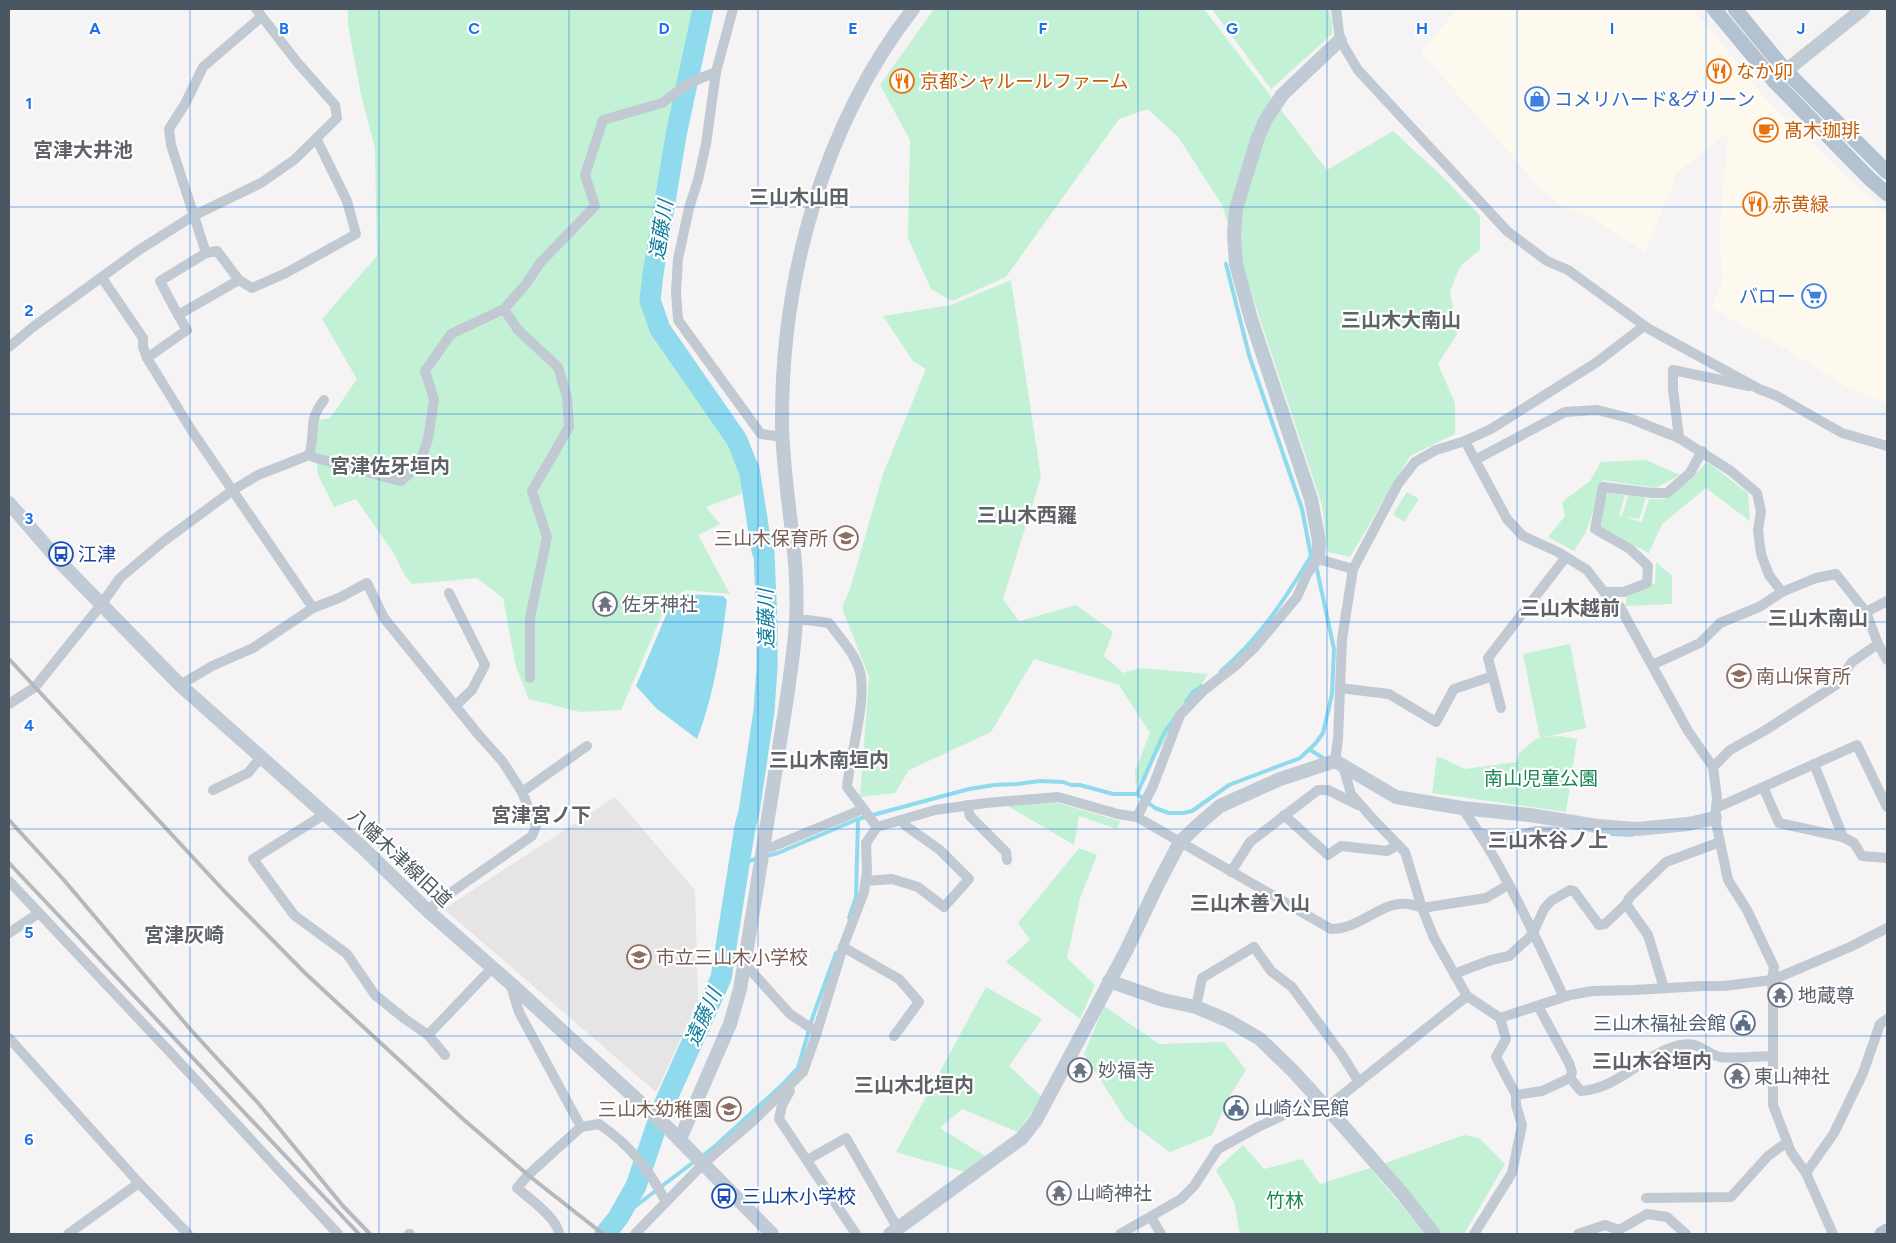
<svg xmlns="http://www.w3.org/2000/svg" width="1896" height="1243" font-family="Figtree,'Noto Sans JP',sans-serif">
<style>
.commercial{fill:#fdf9ef}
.education{fill:#e6e4e5}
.green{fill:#c3f1d5}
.water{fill:#90daee}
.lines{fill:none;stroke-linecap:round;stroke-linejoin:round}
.stream{stroke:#90daee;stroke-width:4}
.river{stroke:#90daee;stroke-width:21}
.street{stroke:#c1cad2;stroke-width:10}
.secondary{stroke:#c1cbd6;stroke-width:14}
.primary{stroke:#b3c2d1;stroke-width:15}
.rail{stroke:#b5b8bd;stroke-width:4}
.grid{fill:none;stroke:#1a73e8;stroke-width:1;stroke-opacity:0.55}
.labels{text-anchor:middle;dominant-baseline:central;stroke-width:4.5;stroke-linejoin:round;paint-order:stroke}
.food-label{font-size:19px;fill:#c56008;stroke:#fff;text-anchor:start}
.shop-label{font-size:19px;fill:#366cbe;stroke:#fff;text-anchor:start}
.education-label{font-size:19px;fill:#785e54;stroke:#fff;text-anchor:end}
.transit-label{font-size:19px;fill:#164399;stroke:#fff;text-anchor:start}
.worship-label{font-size:19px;fill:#5b616d;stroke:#fff;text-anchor:start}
.park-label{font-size:19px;fill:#17864f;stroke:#fff}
.street-label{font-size:19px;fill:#4a5661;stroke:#fff}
.service-label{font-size:19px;fill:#4e5e75;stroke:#fff;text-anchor:end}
.neighbourhood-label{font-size:20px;font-weight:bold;fill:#5f6368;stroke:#fff}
.water-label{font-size:20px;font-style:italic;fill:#0c7c9b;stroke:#fff}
.grid-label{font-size:16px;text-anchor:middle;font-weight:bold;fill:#1a73e8;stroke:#fff;stroke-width:4.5;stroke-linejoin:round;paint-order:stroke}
</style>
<rect width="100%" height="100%" fill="#f5f3f3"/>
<path class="commercial" d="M1457 9H1694L1766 99 1860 189 1887 213V403L1850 389 1786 349 1711 308 1722 283 1720 241 1721 210 1728 137 1724 136 1678 172 1645 252 1587 215 1568 210 1553 199 1538 186 1421 52Z"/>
<path class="education" d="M615 797 695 890 698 1002 656 1092 444 909Z"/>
<g class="green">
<path d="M348 9H697L669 135 644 297 658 335 734 443 745 475 741 494 706 507 720 524 698 535 730 594 685 590 667 603 621 710 580 712 529 699 516 667 503 598 477 578 412 584 405 576 393 552 356 499 334 507 318 475 312 421 330 418 357 379 322 319 377 256 375 148 361 95 348 24Z"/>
<path d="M934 9H1204L1327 170 1393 131 1446 180 1480 216V250L1461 265 1450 291 1457 334 1438 364 1455 403V434L1410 456 1350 557 1328 552 1322 505 1222 205 1179 138 1148 109 1119 119 1006 277 952 301 931 289 908 238 910 140 880 85Z"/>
<path d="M1212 9H1329L1332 22V34L1271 89Z"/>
<path d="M1011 280 1041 477 1003 599 1019 621 1076 605 1113 632 1104 656 1123 673 1140 668 1208 674 1136 787 1135 771 1150 733 1119 685 1034 659 991 732 909 770 895 793 860 797 869 677 842 608 850 589 883 474 926 369 913 361 883 316 951 305Z"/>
<path d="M1646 460 1680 475 1656 488 1603 480 1586 532 1574 551 1548 537 1565 516 1562 502 1590 481 1601 462Z"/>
<path d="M1707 462 1748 493 1750 521 1706 488 1662 524 1649 553 1596 526 1608 493 1625 495 1619 515 1622 516 1629 493 1646 498 1639 519 1625 517 1642 522 1649 499H1665L1692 478Z"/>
<path d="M1407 492 1419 499 1404 522 1393 514Z"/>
<path d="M1656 562 1672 576V604L1625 606 1627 597 1655 583Z"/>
<path d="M1570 644 1586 728 1541 738 1558 736 1577 739 1566 812 1432 793 1437 756 1465 769 1516 762 1519 753 1536 739 1540 738 1523 654Z"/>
<path d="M1001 802H1055L1120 821 1117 829 1079 816 1074 845Z"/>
<path d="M1079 848 1097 855 1080 898 1067 958 1095 985 1080 1019 1006 962 1030 940 1018 923Z"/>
<path d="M986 987 1042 1019 1009 1066 1042 1097 1018 1132 962 1109 940 1128 985 1156 965 1172 896 1152Z"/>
<path d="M1104 1006 1159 1044 1224 1042 1246 1070 1229 1097 1212 1135 1170 1152 1126 1120 1084 1054Z"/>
<path d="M1464 1135 1479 1138 1505 1164 1464 1234H1443L1383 1164Z"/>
<path d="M1243 1145 1264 1169 1302 1159 1320 1184 1370 1168 1426 1234H1240L1234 1202 1216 1170Z"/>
</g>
<path class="water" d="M687 594 723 596 727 600C721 648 714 695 697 739L656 708 636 686 670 606Z"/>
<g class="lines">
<g class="stream">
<path d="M1221 671C1260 638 1285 599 1311 556L1302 509 1249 355 1226 264"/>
<path d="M1186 702 1193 692 1202 686"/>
<path d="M1309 749 1326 760"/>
<path d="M1137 794 1164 733 1175 718"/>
<path d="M1612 834 1632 835"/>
<path d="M766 856 778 853 858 819 969 789 994 785 1017 784 1040 781 1063 782 1071 785H1080L1113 794H1137L1155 808 1169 813H1183L1192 811 1229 785 1300 758 1315 744 1323 733 1332 694 1334 649 1316 565"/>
<path d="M739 864 759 858"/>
<path d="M849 918 856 897 858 819"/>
<path d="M701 1157 714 1147 781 1086 798 1068 813 1016 836 953"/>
<path d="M616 1221 695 1161"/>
</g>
<path class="river" d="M605 1234 618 1218 636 1186 663 1107 721 978 745 827 749 812 764 711 767 668V625L764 552 762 551 749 468H748L737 440 660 329 650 300 653 274 676 135 703 9"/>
<g class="street">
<path d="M733 9 716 72 706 144 698 180 689 208 678 259 676 292 678 320 761 434 783 437"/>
<path d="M1336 9 1340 40 1358 70 1507 231 1547 261 1568 270 1649 329 1759 389 1777 396 1842 433 1887 446"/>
<path d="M261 17 203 67 185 104 169 129 171 145 206 253 217 251 239 280 252 288 286 273 356 234 347 201 316 138"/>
<path d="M206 253 160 281 178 315 239 280"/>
<path d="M102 278 143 338V347L147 358 192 431 313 608"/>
<path d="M504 309 518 330 558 367 567 397 569 427 532 491 547 537 530 618V678"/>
<path d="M9 347 33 327 139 250 193 216 261 183 294 160 337 118 335 105 297 62 256 9"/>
<path d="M147 358 187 330 178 315"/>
<path d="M1679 438 1673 389V370L1749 386"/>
<path d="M1465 441 1491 429 1597 362 1644 326"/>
<path d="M309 455C317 431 306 423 324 400"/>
<path d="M1475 460 1565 412 1597 410 1629 418 1679 438 1731 471 1757 493 1761 512 1758 530 1761 554 1769 575 1782 592"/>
<path d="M1604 592H1624L1647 583 1648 566 1630 549 1595 529 1603 487 1652 493H1667L1690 473 1702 451"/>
<path d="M449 593 485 665 472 690 455 706"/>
<path d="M1866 612 1887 601"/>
<path d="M796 620H807L829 623C840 638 855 653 860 672 867 701 850 755 847 787L877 827"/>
<path d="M1652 665 1700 643 1720 623 1759 607 1782 592 1816 578 1836 574 1866 612 1878 644 1887 660"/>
<path d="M180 685 212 666 253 648 313 608 339 598 367 583 384 618 478 734 503 762 522 792 536 826 532 836 436 903 428 911"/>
<path d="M1340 688 1389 694 1436 722 1454 689 1493 676"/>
<path d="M9 704 35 687 101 605 120 578 164 541 233 490 258 475 309 455C318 460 326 460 336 463 358 469 379 476 401 481L419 465 428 439 434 399 425 371 451 334 504 309 526 284 540 263 595 206 585 175 603 120 662 103 689 83 716 72"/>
<path d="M1501 708 1488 658 1566 557"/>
<path d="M1335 761 1338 739 1342 639 1353 569 1398 484 1415 462 1436 450 1465 441 1507 519 1523 536 1558 552 1587 570 1604 592 1620 607 1688 731 1713 767 1717 798 1715 818 1728 880 1747 910 1774 967 1772 980 1773 1001V1105L1791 1152 1806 1173 1833 1234"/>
<path d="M1814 764 1843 837"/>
<path d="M1343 766 1351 794 1373 819 1405 852 1422 908 1434 938 1467 996 1500 1018 1506 1039 1496 1057 1516 1095V1105L1522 1125 1512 1173 1474 1234"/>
<path d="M1713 767 1730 750 1764 731 1836 685 1852 662 1878 644"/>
<path d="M1763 787 1779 823 1843 837 1854 843 1862 856 1887 858"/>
<path d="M213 790 248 773 261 757"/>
<path d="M522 792 587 746"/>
<path d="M967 805 970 816 1006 852 1007 860"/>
<path d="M1462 808C1504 866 1533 933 1564 997"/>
<path d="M1716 808 1857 745 1887 807"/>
<path d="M325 814 253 859 294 915 347 954 375 995 405 1019 428 1035 445 1055"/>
<path d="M1284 815 1328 855 1341 846 1387 851 1398 845"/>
<path d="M1137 817 1153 786 1180 715 1203 691 1235 666 1255 647 1297 597 1307 574 1318 559 1353 569"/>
<path d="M1480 833 1504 839 1536 831 1557 832"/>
<path d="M763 847H772L863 809"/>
<path d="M1231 872 1250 842 1318 790H1328L1358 805"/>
<path d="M9 881 169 1051 338 1234"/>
<path d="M866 881 892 879 918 887 944 907 969 879 940 850 906 826 901 820"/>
<path d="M9 933 39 913"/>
<path d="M843 947 899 979 919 1002 894 1036"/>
<path d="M744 963 790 1014 817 1032"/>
<path d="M1454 974 1491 960 1509 956 1532 935 1544 909 1551 901 1570 890 1574 891 1599 925 1605 924 1626 904"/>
<path d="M510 983 519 1012 581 1127"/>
<path d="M1664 988 1648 935 1626 904 1630 897 1666 862 1720 842"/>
<path d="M1538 1006 1569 1063 1572 1072 1570 1078 1581 1091C1621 1088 1643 1053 1681 1045 1700 1041 1704 1053 1720 1057 1731 1059 1760 1056 1773 1056"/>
<path d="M1196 1007 1202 978 1254 947 1271 971 1292 987 1342 1055 1359 1082"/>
<path d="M1500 1018 1570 995 1593 991 1634 990 1703 986H1724L1772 980 1850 947 1887 928"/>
<path d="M428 1035 492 968"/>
<path d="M9 1038 139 1183"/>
<path d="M790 1091 782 1105 779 1119 856 1234"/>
<path d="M1516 1095 1542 1091 1570 1078"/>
<path d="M1326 1108 1467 996"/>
<path d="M807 1160 846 1138 897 1227"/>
<path d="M1806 1173 1834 1133 1863 1073 1880 1024 1887 1019"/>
<path d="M1646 1198 1731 1197 1768 1156 1787 1142"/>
<path d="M1151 1217 1161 1234"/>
<path d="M68 1234 139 1183 188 1234"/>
<path d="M409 1234H410"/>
<path d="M559 1234C558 1219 529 1198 517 1188L528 1175 581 1127 599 1124C631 1146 648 1168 666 1202"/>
<path d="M635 1234 703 1164 753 1121 803 1072 816 1035 843 947 864 892 867 871 866 843 877 827 935 810 986 803 1058 797 1118 814 1137 817 1331 929C1366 929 1386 891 1422 908L1486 898 1508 885"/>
<path d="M1120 1234 1181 1199 1194 1186 1218 1149 1258 1127 1318 1099"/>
<path d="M1578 1234 1605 1225 1619 1230 1647 1214 1667 1217 1686 1234"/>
</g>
<g class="secondary">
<path d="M1778 77 1863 9"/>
<path d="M9 503 60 562 180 685 361 846 428 911 510 983 669 1129 772 1234"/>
<path d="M1318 559 1319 541 1311 499 1251 319 1236 264 1234 234 1236 209 1258 137 1266 119 1282 95 1340 40"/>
<path d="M1109 981 1163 1000 1196 1007 1229 1021 1260 1039 1293 1071 1345 1128 1401 1192 1434 1234"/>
<path d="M680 1139 730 1024 740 989C753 915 764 841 776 768 783 719 793 670 796 621 800 555 783 490 782 424 781 278 823 125 913 9"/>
<path d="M890 1234 1022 1138 1036 1120 1126 951 1157 886 1180 842 1200 823 1220 806 1280 779 1335 761 1396 797 1462 808 1530 815 1597 826 1637 829 1688 824 1715 818"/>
</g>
<g class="primary">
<path d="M1714 9 1774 81 1869 178 1887 194"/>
<path d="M1735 9 1786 71 1887 172"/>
<path d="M1882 1234 1887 1231"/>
</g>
<g class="rail">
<path d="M9 659 225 892 306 974 463 1119 528 1175 603 1234"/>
<path d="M9 820 63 879 190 1029 259 1104 343 1206 370 1234"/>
<path d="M9 863 359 1234"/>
</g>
</g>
<path class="grid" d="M190 9V1234M379 9V1234M569 9V1234M758 9V1234M948 9V1234M1138 9V1234M1327 9V1234M1517 9V1234M1706 9V1234M9 207H1887M9 414H1887M9 622H1887M9 829H1887M9 1036H1887"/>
<defs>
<g id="restaurant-ring" transform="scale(1.25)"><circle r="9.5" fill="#fff" stroke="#e8710a" stroke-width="1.5"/><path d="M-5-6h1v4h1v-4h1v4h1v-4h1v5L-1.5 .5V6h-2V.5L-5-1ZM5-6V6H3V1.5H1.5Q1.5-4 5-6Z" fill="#e8710a"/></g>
<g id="shop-ring" transform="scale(1.25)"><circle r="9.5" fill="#fff" stroke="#3f7fe0" stroke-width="1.5"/><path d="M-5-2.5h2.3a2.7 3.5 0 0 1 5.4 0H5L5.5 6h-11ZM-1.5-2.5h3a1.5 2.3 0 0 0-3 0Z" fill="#3f7fe0"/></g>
<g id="cafe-ring" transform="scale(1.25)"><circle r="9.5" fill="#fff" stroke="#e8710a" stroke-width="1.5"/><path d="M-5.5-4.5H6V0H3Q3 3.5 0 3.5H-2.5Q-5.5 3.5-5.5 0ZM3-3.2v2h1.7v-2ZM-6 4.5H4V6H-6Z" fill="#e8710a"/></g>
<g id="supermarket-ring" transform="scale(1.25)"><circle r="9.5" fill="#fff" stroke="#3f7fe0" stroke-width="1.5"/><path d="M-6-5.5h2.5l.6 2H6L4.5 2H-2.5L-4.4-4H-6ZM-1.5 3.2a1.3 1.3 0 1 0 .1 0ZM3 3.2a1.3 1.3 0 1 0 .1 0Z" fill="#3f7fe0"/></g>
<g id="school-ring" transform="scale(1.25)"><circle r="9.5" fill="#fff" stroke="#8d6e63" stroke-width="1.5"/><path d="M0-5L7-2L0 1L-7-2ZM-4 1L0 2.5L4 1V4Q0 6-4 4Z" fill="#8d6e63"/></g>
<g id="bus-ring" transform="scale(1.25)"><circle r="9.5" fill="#fff" stroke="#1a4fb4" stroke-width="1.5"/><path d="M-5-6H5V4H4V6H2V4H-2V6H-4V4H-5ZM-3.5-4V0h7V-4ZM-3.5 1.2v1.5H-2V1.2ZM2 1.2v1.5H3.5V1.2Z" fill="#1a4fb4"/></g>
<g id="temple-ring" transform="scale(1.25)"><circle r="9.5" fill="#fff" stroke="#6b7280" stroke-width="1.5"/><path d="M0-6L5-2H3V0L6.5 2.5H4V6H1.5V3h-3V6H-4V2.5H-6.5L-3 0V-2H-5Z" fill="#6b7280"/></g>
<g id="civic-ring" transform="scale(1.25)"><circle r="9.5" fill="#fff" stroke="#5c6f8a" stroke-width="1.5"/><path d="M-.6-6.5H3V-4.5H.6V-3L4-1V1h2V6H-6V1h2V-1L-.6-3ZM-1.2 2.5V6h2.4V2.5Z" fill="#5c6f8a"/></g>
</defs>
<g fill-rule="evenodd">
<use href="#restaurant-ring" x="1719" y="71"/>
<use href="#restaurant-ring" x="902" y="81"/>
<use href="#shop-ring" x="1537" y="99"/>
<use href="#cafe-ring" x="1766" y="130"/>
<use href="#restaurant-ring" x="1755" y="204"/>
<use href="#supermarket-ring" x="1814" y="296"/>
<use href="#school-ring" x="846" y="538"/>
<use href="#bus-ring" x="61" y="554"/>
<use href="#temple-ring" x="605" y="604"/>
<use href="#school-ring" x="1739" y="676"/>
<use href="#school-ring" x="639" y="957"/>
<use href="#temple-ring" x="1780" y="995"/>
<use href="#civic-ring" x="1743" y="1023"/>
<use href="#temple-ring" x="1080" y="1070"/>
<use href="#temple-ring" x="1737" y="1076"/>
<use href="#civic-ring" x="1236" y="1108"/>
<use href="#school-ring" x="729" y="1109"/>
<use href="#temple-ring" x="1059" y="1193"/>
<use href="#bus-ring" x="724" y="1196"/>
</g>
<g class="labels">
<g class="food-label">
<text x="1736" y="71">なか卯</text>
<text x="920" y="81">京都シャルールファーム</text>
<text x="1784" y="130">髙木珈琲</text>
<text x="1772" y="204">赤黄緑</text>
</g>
<g class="shop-label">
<text x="1554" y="99">コメリハード&amp;グリーン</text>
<text x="1796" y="296" text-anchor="end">バロー</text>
</g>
<g class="education-label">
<text x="828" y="538">三山木保育所</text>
<text x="1756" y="676" text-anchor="start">南山保育所</text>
<text x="656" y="957" text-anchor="start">市立三山木小学校</text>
<text x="712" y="1109">三山木幼稚園</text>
</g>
<g class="transit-label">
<text x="78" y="554">江津</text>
<text x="742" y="1196">三山木小学校</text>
</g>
<g class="worship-label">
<text x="622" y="604">佐牙神社</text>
<text x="1798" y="995">地蔵尊</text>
<text x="1098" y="1070">妙福寺</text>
<text x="1754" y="1076">東山神社</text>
<text x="1076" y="1193">山崎神社</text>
</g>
<g class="park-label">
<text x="1541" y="778">南山児童公園</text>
<text x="1285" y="1200">竹林</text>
</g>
<g class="street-label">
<text transform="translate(400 858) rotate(43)">八幡木津線旧道</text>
</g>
<g class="service-label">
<text x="1726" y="1023">三山木福祉会館</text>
<text x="1254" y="1108" text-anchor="start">山崎公民館</text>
</g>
<g class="neighbourhood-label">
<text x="83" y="150">宮津大井池</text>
<text x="799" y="197">三山木山田</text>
<text x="1401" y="320">三山木大南山</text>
<text x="390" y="466">宮津佐牙垣内</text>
<text x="1027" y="515">三山木西羅</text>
<text x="1570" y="608">三山木越前</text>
<text x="1818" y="618">三山木南山</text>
<text x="829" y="760">三山木南垣内</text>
<text x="541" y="815">宮津宮ノ下</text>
<text x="1548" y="840">三山木谷ノ上</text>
<text x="1250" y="903">三山木善入山</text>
<text x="184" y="935">宮津灰崎</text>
<text x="1652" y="1061">三山木谷垣内</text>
<text x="914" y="1085">三山木北垣内</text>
</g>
<g class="water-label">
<text transform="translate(661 230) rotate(-81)">遠藤川</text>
<text transform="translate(766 619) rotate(-91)">遠藤川</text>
<text transform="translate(703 1017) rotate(-66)">遠藤川</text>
</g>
</g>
<g class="grid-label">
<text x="95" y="34">A</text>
<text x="284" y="34">B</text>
<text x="474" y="34">C</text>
<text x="664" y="34">D</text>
<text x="853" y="34">E</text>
<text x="1043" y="34">F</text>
<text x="1232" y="34">G</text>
<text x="1422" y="34">H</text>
<text x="1612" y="34">I</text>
<text x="1801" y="34">J</text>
<text x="29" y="109">1</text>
<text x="29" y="316">2</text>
<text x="29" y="524">3</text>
<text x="29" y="731">4</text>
<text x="29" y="938">5</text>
<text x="29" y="1145">6</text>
</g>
<rect width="1896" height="1243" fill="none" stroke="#4a5661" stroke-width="20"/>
</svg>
